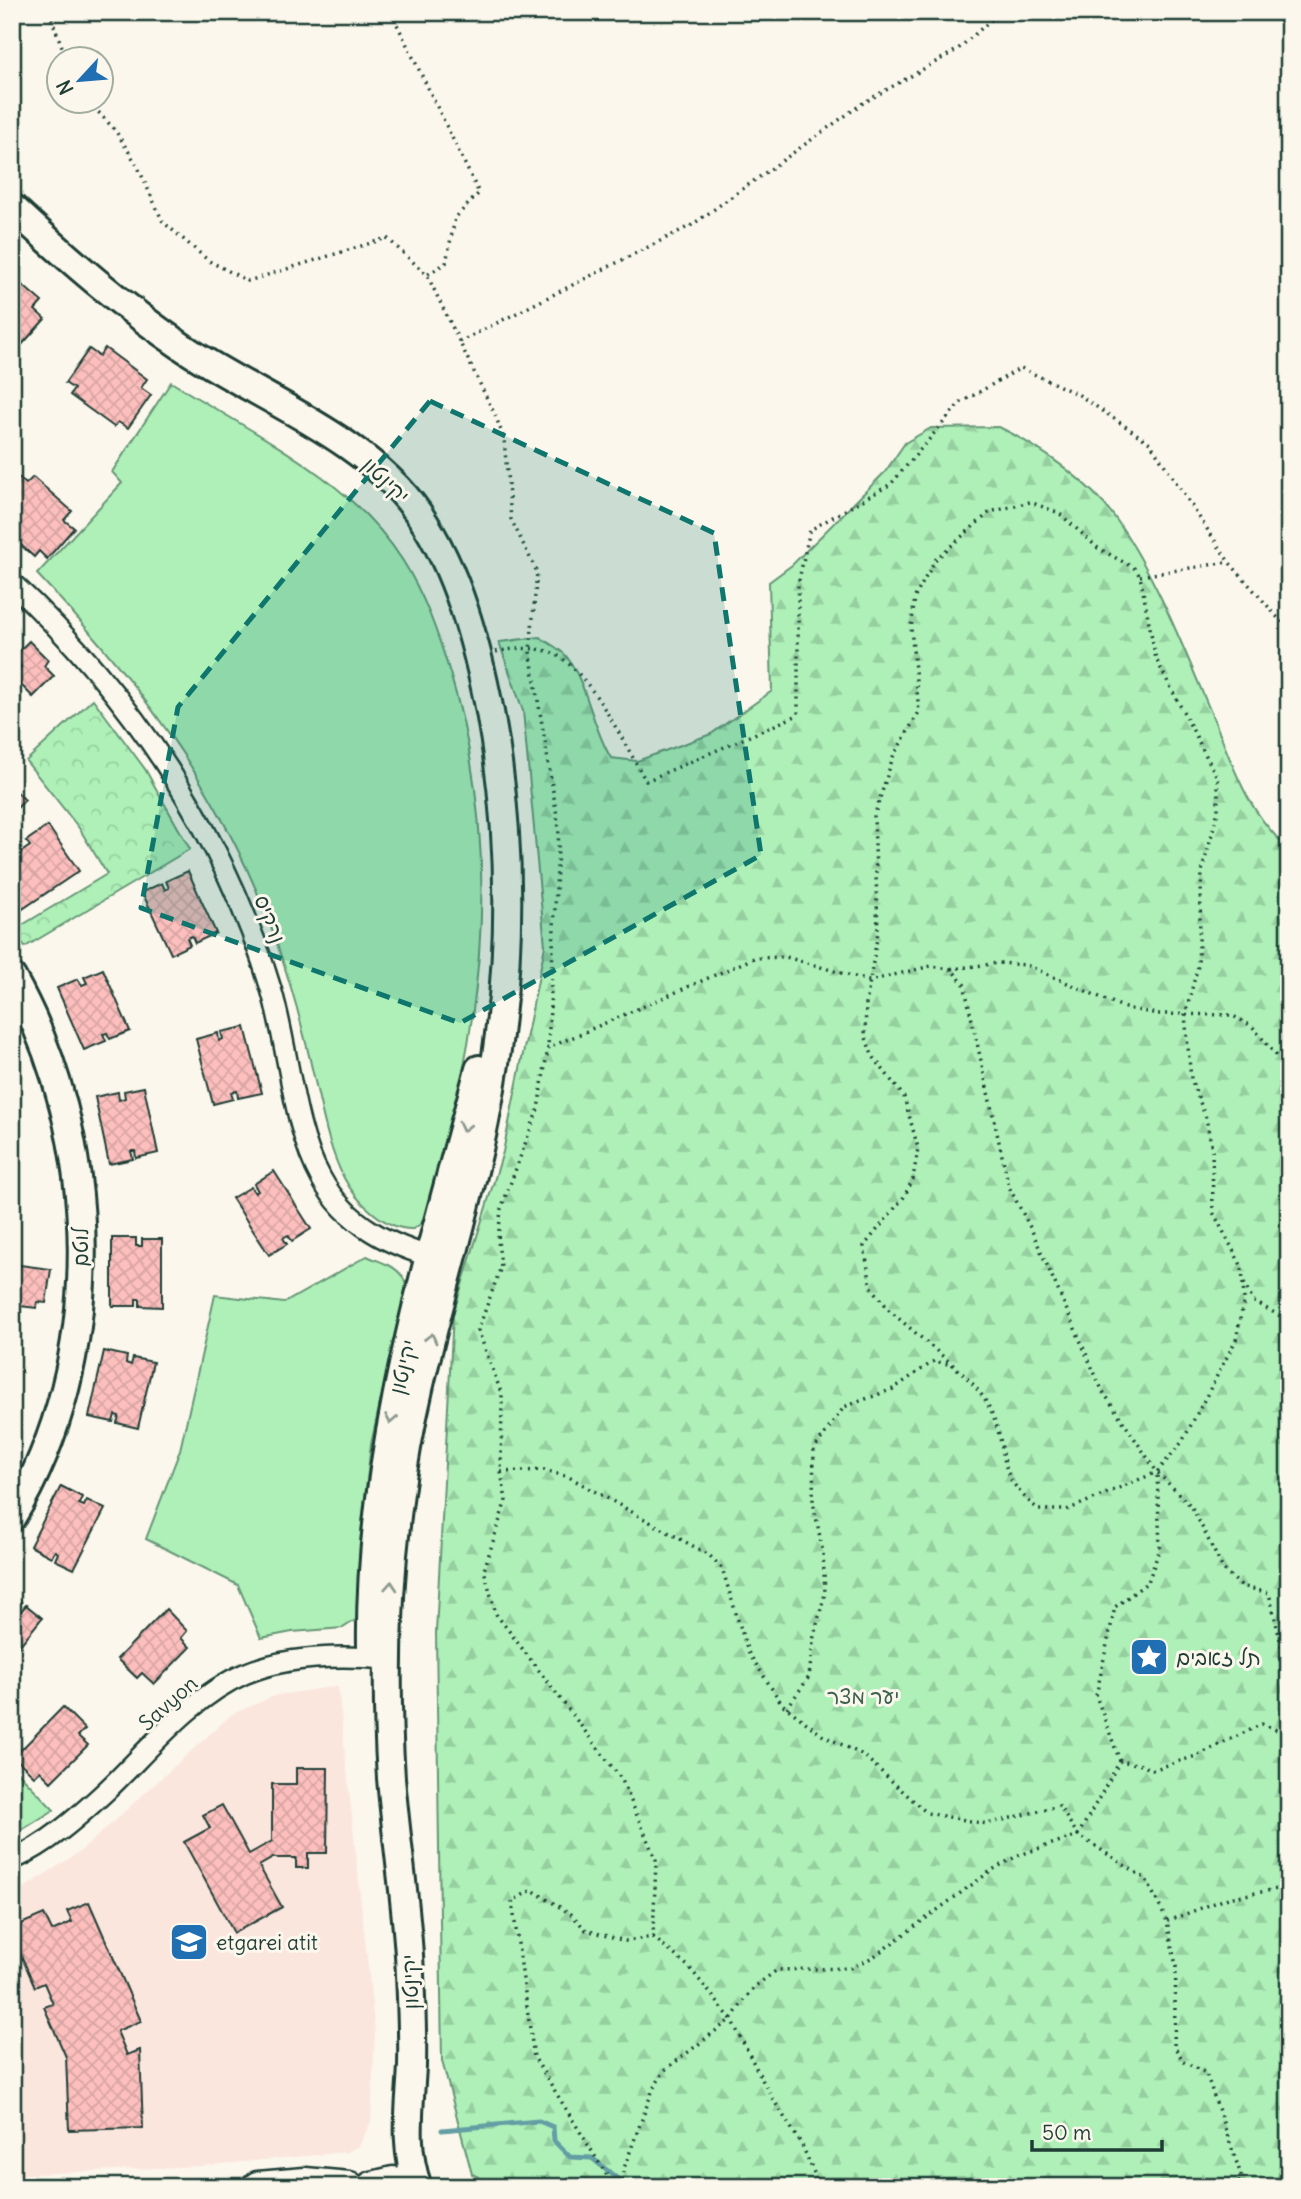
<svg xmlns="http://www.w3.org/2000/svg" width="1301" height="2199" font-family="Delius,'Playpen Sans Hebrew',sans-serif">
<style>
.built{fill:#fbe6de}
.green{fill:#aef0b8;stroke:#669676;stroke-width:2}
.forest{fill:url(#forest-firs);stroke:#669676;stroke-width:2}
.park{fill:url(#park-crowns);stroke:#669676;stroke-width:2}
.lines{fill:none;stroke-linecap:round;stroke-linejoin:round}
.stream{stroke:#639ea4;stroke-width:5}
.building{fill:url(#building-cross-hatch);stroke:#1f3d34;stroke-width:2}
.street-casing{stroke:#1f3d34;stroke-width:24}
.secondary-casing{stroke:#1f3d34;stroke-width:32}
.primary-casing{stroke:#1f3d34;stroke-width:35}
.path{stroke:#1f3d34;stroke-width:3.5;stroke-dasharray:2 5;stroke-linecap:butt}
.street{stroke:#fbf7ec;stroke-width:19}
.secondary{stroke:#fbf7ec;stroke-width:26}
.primary{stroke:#fbf7ec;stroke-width:30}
.oneway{stroke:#8d9a90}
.marked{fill:#0f766e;fill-opacity:0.2;stroke:#0f766e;stroke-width:5;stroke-dasharray:14 9;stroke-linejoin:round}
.labels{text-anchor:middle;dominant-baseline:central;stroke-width:6;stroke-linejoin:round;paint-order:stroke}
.street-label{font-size:21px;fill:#1f3d34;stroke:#fbf7ec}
.poi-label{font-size:21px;fill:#1f3d34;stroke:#fbf7ec;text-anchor:start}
.park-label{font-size:21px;fill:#3c614e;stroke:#fbf7ec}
</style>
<defs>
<pattern id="forest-firs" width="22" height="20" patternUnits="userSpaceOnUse" patternTransform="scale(1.75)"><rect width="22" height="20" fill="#aef0b8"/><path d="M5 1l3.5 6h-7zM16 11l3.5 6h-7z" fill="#95cf9f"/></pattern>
<pattern id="park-crowns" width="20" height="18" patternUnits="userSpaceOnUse" patternTransform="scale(1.75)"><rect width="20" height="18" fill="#aef0b8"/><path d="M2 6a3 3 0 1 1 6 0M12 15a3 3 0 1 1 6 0" fill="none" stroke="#95cf9f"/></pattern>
<pattern id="building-cross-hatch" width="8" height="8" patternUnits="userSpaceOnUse" patternTransform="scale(1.75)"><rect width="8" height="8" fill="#fcbfbd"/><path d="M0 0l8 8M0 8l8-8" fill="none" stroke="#d8a5a3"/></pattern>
</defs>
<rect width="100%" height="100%" fill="#fbf7ec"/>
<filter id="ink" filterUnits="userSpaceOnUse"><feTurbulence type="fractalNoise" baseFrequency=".0143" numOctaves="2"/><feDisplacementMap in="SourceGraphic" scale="14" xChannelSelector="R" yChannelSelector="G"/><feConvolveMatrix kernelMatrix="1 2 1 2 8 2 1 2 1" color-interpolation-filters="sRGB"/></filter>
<g filter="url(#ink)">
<path class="built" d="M338 1686 375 2032 371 2122 359 2146 347 2152 201 2166 12 2175V1896L82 1850 232 1714 277 1695Z"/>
<g class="green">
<path d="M171 382C252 433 351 478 403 561 425 596 438 634 450 673 498 830 487 992 445 1148 439 1171 436 1218 413 1229 385 1230 356 1201 344 1178 328 1147 322 1110 314 1077 305 1037 295 998 282 959 233 807 146 689 37 574L122 483 112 472Z"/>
<path d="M367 1256C382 1263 403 1267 406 1286L371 1444 360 1543 357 1619 343 1628 292 1632 261 1638 238 1585 146 1539 180 1450 215 1295 284 1303Z"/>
<path d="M12 1766 54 1810 12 1836Z"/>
</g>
<path class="forest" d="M999 427C1040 447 1092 483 1118 522 1158 580 1187 657 1215 722 1235 771 1248 813 1289 849V2187H499L472 2174 442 2061 436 1632 453 1314 503 1152 545 946 523 711 499 642 540 637C548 643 561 649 567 657 588 686 592 727 611 758L637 761 711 734 772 691 769 582 792 565 885 472 905 443 931 428Z"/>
<path class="park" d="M93 699 145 769 190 849 25 947 14 930 107 874 79 828 26 761Z"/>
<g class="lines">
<path class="stream" d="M442 2130 539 2121 553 2127 554 2141 570 2157 592 2158 627 2187"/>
</g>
<g class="building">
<path d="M12 276 42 302 35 310 45 319 18 349 12 344Z"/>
<path d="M105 348 147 379 141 388 151 395 128 428 118 422 114 427 70 395 74 389 65 383 89 349 99 356Z"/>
<path d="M17 476 26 484 33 477 72 511 64 520 74 528 47 559 39 551 34 557 12 537V482Z"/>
<path d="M29 641 48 660 44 666 54 676 33 697 12 676 21 667 12 658V647L18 652Z"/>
<path d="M12 787 25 800 12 813Z"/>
<path d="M48 826 79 871 21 910 12 897V849L17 855 30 846 26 841Z"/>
<path d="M188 871 216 933 195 943 192 936 187 938 190 945 171 954 142 892 162 883 165 890 169 888 166 881Z"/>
<path d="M103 969 130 1031 110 1039 107 1033 103 1034 106 1041 84 1050 57 988 78 979 82 985 87 983 84 977Z"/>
<path d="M245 1027 262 1093 238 1098 237 1091 231 1092 233 1099 213 1104 196 1039 218 1033 219 1041 223 1039 221 1032Z"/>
<path d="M144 1087 158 1153 136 1158 135 1151H131L133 1159 109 1164 95 1097 118 1092 119 1100 125 1098 124 1091Z"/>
<path d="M274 1171 311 1229 292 1241 288 1235 283 1238 287 1244 269 1255 232 1198 251 1187 255 1193 258 1191 254 1184Z"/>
<path d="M112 1238H136V1246H142V1239H162V1307L140 1306V1299H136V1306H112Z"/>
<path d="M12 1264 51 1269 46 1303 37 1302 36 1308 12 1305Z"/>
<path d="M104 1351 127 1356 126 1363 131 1365 133 1358 153 1362 138 1428 117 1423 119 1416 115 1415 113 1422 89 1417Z"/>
<path d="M61 1486 82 1497 79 1504 84 1506 87 1500 105 1509 74 1569 55 1560 58 1553 55 1551 51 1557 30 1546Z"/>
<path d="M12 1594 21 1602 17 1607 21 1611 26 1605 42 1618 12 1655Z"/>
<path d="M166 1609 187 1631 181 1638 190 1647 154 1684 142 1673 137 1678 117 1659Z"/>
<path d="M63 1707 85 1729 78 1736 88 1745 51 1782 40 1771 34 1776 14 1757Z"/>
<path d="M296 1768H328L327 1853H308V1868H296V1858H273L259 1866 282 1907 234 1933 184 1842 210 1828 203 1815 222 1805 249 1854 272 1841V1784H296Z"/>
<path d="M89 1902 141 2021 117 2031 127 2055 140 2050 143 2128 69 2130 66 2057 44 2007 53 2004 44 1983 35 1987 12 1935V1928L44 1914 52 1931 72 1922 67 1911Z"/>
</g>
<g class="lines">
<g class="street-casing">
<g id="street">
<path d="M12 583C131 694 224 833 271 989 289 1048 292 1126 321 1178 346 1225 391 1246 439 1259"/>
<path d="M12 1860C48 1844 78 1817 106 1791 148 1751 191 1697 244 1674 286 1656 342 1655 387 1659"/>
</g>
</g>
<g class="secondary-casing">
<g id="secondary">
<path d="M12 207C67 258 123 307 184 348 260 399 366 437 419 514 458 571 477 645 490 712 515 847 512 986 485 1121 460 1248 415 1371 399 1500 387 1592 385 1685 391 1778 396 1837 405 1895 409 1955 411 1992 413 2029 412 2066 410 2107 403 2147 418 2187"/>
<path d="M12 977C102 1137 108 1359 12 1517"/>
<path d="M371 1648C368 1450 429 1259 479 1069"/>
</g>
</g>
<g class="primary-casing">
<g id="primary">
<path d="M258 2187 305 2183 349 2187"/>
<path d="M372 2187 393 2182 412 2187"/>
</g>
</g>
<g class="path">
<path d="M49 12 67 60"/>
<path d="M391 12 479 193 455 218 446 263 427 275"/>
<path d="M89 102 115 130 137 165 163 222 209 261 248 281 387 238 427 275 496 417 504 439 511 519 537 572 530 651 559 828 548 1048"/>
<path d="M459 342 692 225 863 103 957 50 1000 12"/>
<path d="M1140 576 1228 562"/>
<path d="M496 652C510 648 537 647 550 652 587 665 626 747 646 781L798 715V584L810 530 891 484 960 403 1021 368 1079 395 1150 443 1229 562 1279 619 1289 626"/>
<path d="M951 969 999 963 1026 965 1125 1008 1158 1014 1231 1015 1252 1026 1289 1071"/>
<path d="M1244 1283 1253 1301 1289 1321"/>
<path d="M501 1472 544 1470 569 1477 709 1555 722 1568 748 1652 782 1704 822 1735 863 1755 927 1813 987 1824 1059 1806 1078 1835 1146 1879 1167 1921 1176 1966 1174 2046 1184 2062 1206 2073 1242 2178 1235 2187"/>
<path d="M787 1708 809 1677 814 1635 825 1594 823 1553 813 1501 814 1449 844 1407 893 1389 934 1361 953 1365 890 1311 871 1286 864 1246 904 1197 913 1179 918 1148 904 1097 872 1055 865 1035 866 1004 878 932 874 817 893 757 919 712 911 628 915 597 935 560 990 512 1030 502 1059 513 1098 548 1134 568 1140 576 1156 659 1218 779V811L1202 871 1198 966 1185 1015 1191 1079 1206 1118 1212 1149 1213 1212 1242 1267 1244 1299 1236 1340 1182 1442 1157 1472 1067 1510H1039C994 1473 1011 1462 993 1416 985 1395 970 1380 953 1365"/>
<path d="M1120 1761 1096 1696 1115 1607 1148 1582 1160 1548 1157 1473"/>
<path d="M1167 1921 1228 1898 1289 1887"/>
<path d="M653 1937 689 1967 731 2019 769 2093 802 2145 820 2187"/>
<path d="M614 2187 534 2057 512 1901 532 1890 571 1914 586 1930 625 1941 653 1937 656 1860 622 1780 496 1614 484 1570 506 1500 501 1472 502 1395 478 1330 501 1267 498 1240 501 1209 538 1109 548 1048 754 958 786 957 869 981 931 966 951 969 964 984 1009 1187 1032 1231 1102 1390 1157 1472 1192 1507 1223 1569 1241 1586 1269 1593 1289 1678"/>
<path d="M621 2187 623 2171 653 2089 665 2070 731 2019 754 1987 777 1970 850 1968 873 1957 992 1870 1017 1856 1078 1835 1120 1761 1142 1765 1152 1770 1196 1756 1262 1724 1289 1735"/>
</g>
<use href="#street" class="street"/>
<use href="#secondary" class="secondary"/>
<use href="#primary" class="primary"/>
</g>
<defs><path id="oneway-chevron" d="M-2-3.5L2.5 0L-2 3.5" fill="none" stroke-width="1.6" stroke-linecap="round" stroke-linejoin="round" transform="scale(1.75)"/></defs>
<g class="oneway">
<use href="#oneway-chevron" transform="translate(464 1127) rotate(104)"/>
<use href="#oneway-chevron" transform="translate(431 1338) rotate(-76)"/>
<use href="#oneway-chevron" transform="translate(391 1419) rotate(101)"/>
<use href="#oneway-chevron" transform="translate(391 1586) rotate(-86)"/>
</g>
</g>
<path class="marked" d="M430 401 714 533 761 855 460 1023 141 908 178 707Z"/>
<defs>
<g id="sight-square" transform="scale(2.0125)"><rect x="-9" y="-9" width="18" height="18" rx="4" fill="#1f6fb2" stroke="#fbf7ec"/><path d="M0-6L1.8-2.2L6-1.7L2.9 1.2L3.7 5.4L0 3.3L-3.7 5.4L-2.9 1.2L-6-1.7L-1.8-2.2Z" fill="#fff"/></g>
<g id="school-square" transform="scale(2.0125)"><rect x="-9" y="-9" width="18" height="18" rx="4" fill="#1f6fb2" stroke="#fbf7ec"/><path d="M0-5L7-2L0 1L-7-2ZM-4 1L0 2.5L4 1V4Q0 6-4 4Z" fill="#fff"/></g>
</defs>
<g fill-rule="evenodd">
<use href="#sight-square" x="1149" y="1657"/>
<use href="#school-square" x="189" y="1942"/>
</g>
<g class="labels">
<g class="street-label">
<text transform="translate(386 480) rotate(44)">יקינטון</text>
<text transform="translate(270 919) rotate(69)">נרקיס</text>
<text transform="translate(80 1247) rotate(-90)">לוטם</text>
<text transform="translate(403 1367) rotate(-76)">יקינטון</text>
<text transform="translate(168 1703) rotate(-42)">Savyon</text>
<text transform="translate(410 1982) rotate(-92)">יקינטון</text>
</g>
<g class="poi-label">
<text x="1176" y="1657">תל זאבים</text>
<text x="216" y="1942">etgarei atit</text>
</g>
<g class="park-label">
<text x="863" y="1696">יער מצר</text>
</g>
</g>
<rect width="1301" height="2199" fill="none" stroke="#fbf7ec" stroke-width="42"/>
<rect x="21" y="21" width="1259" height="2157" fill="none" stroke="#1f3d34" stroke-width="2.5" filter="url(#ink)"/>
<g transform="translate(80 80) rotate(244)"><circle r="33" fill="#fbf7ec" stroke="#a3ada2" stroke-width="2"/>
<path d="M0-5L12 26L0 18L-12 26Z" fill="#1f6fb2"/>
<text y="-10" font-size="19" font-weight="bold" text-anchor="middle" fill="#1f3d34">N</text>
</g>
<path d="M1032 2140v10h130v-10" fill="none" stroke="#1f3d34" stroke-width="3.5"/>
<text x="1042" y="2140" font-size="21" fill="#1f3d34" stroke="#fbf7ec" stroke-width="5" paint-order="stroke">50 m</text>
</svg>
